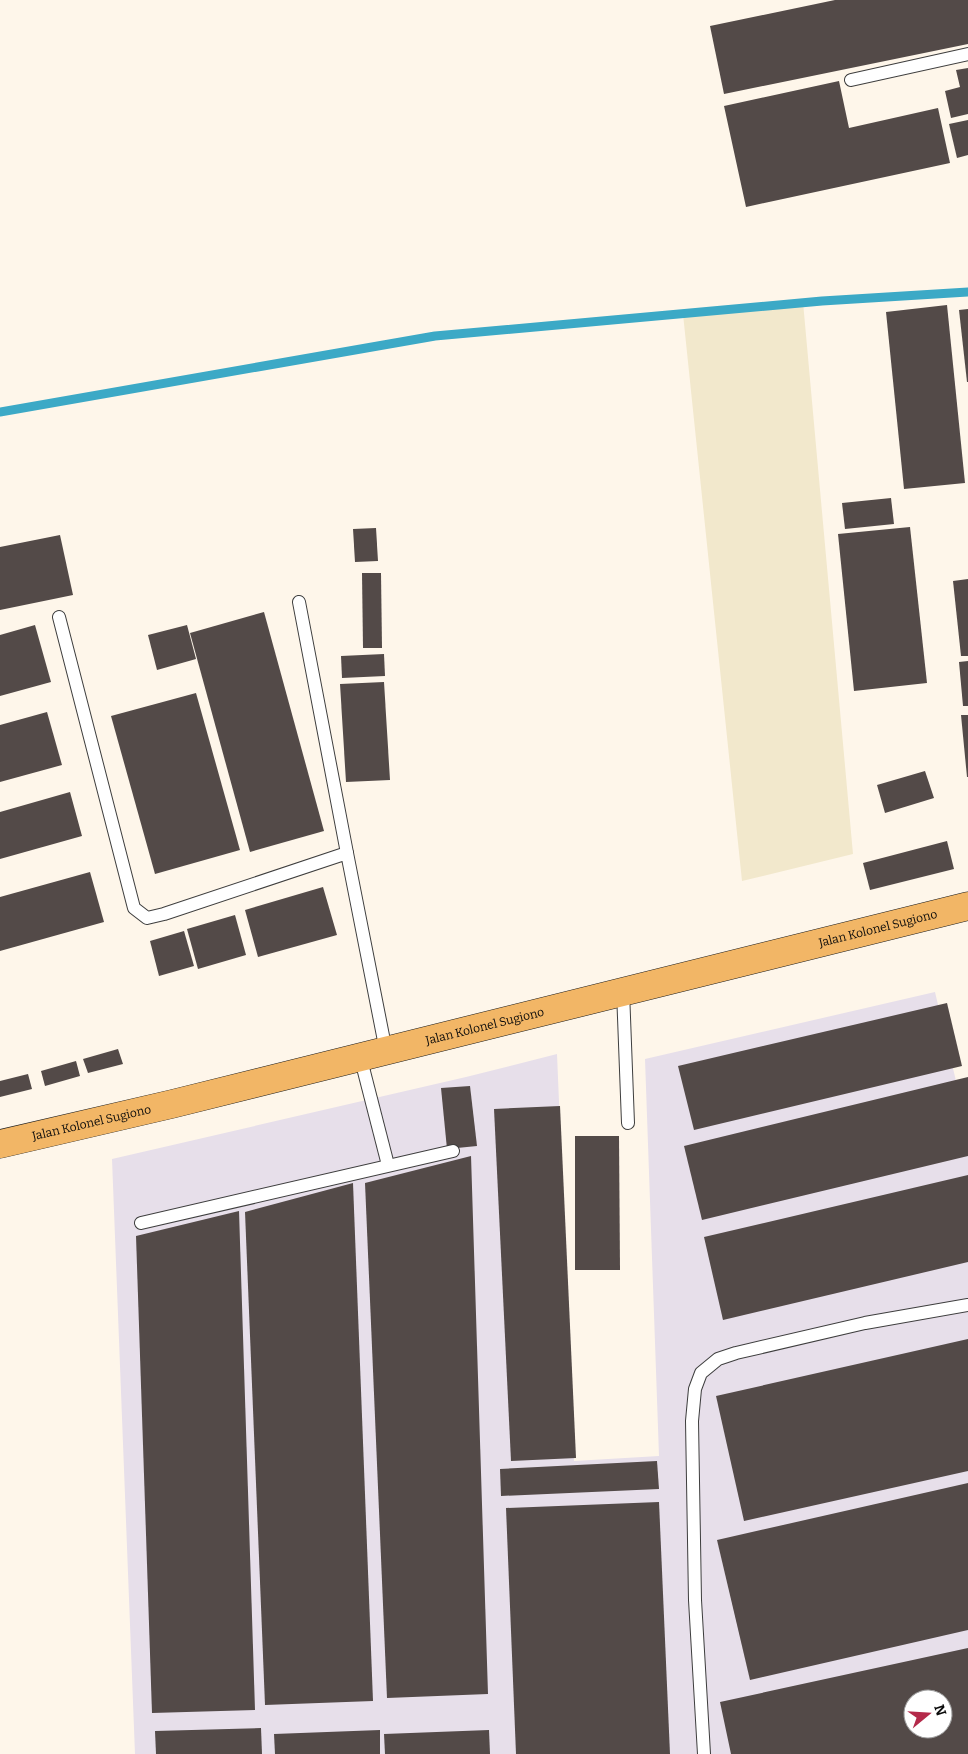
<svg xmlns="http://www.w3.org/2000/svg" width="968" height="1754" font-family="Bitter,serif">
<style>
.industrial{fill:#e7dfea;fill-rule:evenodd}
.farmland{fill:#f2e8cc}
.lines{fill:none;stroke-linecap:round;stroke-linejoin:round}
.stream{stroke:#3ca9c6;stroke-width:9}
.building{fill:#534a48;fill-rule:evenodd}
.service-casing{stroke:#3e3e3e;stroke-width:14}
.primary-casing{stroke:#1c1c1c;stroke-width:29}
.service{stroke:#fff;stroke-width:12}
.primary{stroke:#f2b666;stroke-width:28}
.labels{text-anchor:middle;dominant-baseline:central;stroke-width:5;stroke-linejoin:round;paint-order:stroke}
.street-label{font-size:12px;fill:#0b0b0b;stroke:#fff}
</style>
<rect width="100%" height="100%" fill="#fef6ea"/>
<path class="industrial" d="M935 992 956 1081 968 1078V1754H135L112 1159 466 1077 557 1054 574 1461 659 1456 645 1059ZM913 1699H943V1729H913Z"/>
<path class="farmland" d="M803 302 853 854 742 881 683 314Z"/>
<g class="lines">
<path class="stream" d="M0 412 435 336 822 301 968 292"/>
</g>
<g class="building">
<path d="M835 0H968V44L724 94 710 26Z"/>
<path d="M968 68V114L951 118 945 91 960 87 956 70Z"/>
<path d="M839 81 849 128 938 108 950 163 746 207 724 106Z"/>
<path d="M968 120V155L957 158 949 124Z"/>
<path d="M947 305 965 483 904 489 886 312Z"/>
<path d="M968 309V382H967L959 310Z"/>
<path d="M891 498 894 524 845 529 842 503Z"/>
<path d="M910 527 927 683 854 691 838 534Z"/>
<path d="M376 528 378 561 355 562 353 529Z"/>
<path d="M60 535 73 595 0 610V547Z"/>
<path d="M362 573H381L382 648H363Z"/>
<path d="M968 579V656H961L953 581Z"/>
<path d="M264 612 324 831 250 852 190 633Z"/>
<path d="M35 625 51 682 0 696V635Z"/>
<path d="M187 625 196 659 157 670 148 635Z"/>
<path d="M384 654 385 676 342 678 341 656Z"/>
<path d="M968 661V706H963L959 662Z"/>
<path d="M384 682 390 780 346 782 340 684Z"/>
<path d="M196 693 240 850 155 874 111 716Z"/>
<path d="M47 712 62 765 0 782V725Z"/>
<path d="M961 715H968V777H967Z"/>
<path d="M925 771 934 798 885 813 877 785Z"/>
<path d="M70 792 82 836 0 859V812Z"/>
<path d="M947 841 954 869 870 890 863 863Z"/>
<path d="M90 872 104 922 0 951V897Z"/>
<path d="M323 887 337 935 258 957 245 910Z"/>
<path d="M235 915 246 955 198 969 187 929Z"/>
<path d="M184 931 194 966 159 976 150 941Z"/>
<path d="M947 1003 962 1066 694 1130 678 1066Z"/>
<path d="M118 1049 123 1064 88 1073 83 1059Z"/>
<path d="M76 1061 80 1076 45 1086 41 1071Z"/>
<path d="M28 1074 32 1089 0 1097V1081Z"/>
<path d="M968 1077V1156L702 1220 684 1146Z"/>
<path d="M470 1086 477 1146 447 1149 441 1088Z"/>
<path d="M560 1106 576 1458 511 1461 494 1109Z"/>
<path d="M575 1136H619L620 1270H575Z"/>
<path d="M471 1156 488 1694 387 1698 365 1183Z"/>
<path d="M968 1175V1262L723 1320 704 1237Z"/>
<path d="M353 1183 373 1701 265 1705 245 1212Z"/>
<path d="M239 1211 255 1710 152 1713 136 1236Z"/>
<path d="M968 1339V1471L744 1521 716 1396Z"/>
<path d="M657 1461 659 1489 501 1496 500 1469Z"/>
<path d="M968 1483V1630L750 1680 717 1540Z"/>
<path d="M659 1502 670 1754H516L506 1508Z"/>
<path d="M968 1648V1754H731L720 1702ZM913 1699H943V1729H913Z"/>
<path d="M261 1728 262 1754H156L155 1731Z"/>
<path d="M380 1730V1754H275L274 1734Z"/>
<path d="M489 1730 490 1754H385L384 1734Z"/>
</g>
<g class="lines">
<g class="service-casing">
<g id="service">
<path d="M851 80 968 54"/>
<path d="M299 602 347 853"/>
<path d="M59 617 134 908 147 918 164 914 347 853 386 1051"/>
<path d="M623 991 628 1123"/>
<path d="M360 1056 388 1165"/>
<path d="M141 1223 453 1151"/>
<path d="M704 1754 695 1600 692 1421 695 1389 701 1373 718 1359 736 1353 865 1323 968 1305"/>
</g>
</g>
<g class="primary-casing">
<g id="primary">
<path id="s1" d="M0 1144 172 1104 968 906"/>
</g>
</g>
<use href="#service" class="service"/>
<use href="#primary" class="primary"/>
</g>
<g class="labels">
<g class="street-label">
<text stroke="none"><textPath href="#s1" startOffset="904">Jalan Kolonel Sugiono</textPath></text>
<text stroke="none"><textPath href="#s1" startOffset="499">Jalan Kolonel Sugiono</textPath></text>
<text stroke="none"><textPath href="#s1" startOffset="94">Jalan Kolonel Sugiono</textPath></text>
</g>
</g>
<g transform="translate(928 1714) rotate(72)"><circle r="24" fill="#ffffff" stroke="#9d9d9d"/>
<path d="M0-4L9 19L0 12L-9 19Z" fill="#b42a4a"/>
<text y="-8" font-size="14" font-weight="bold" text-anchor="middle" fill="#0b0b0b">N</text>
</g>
</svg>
